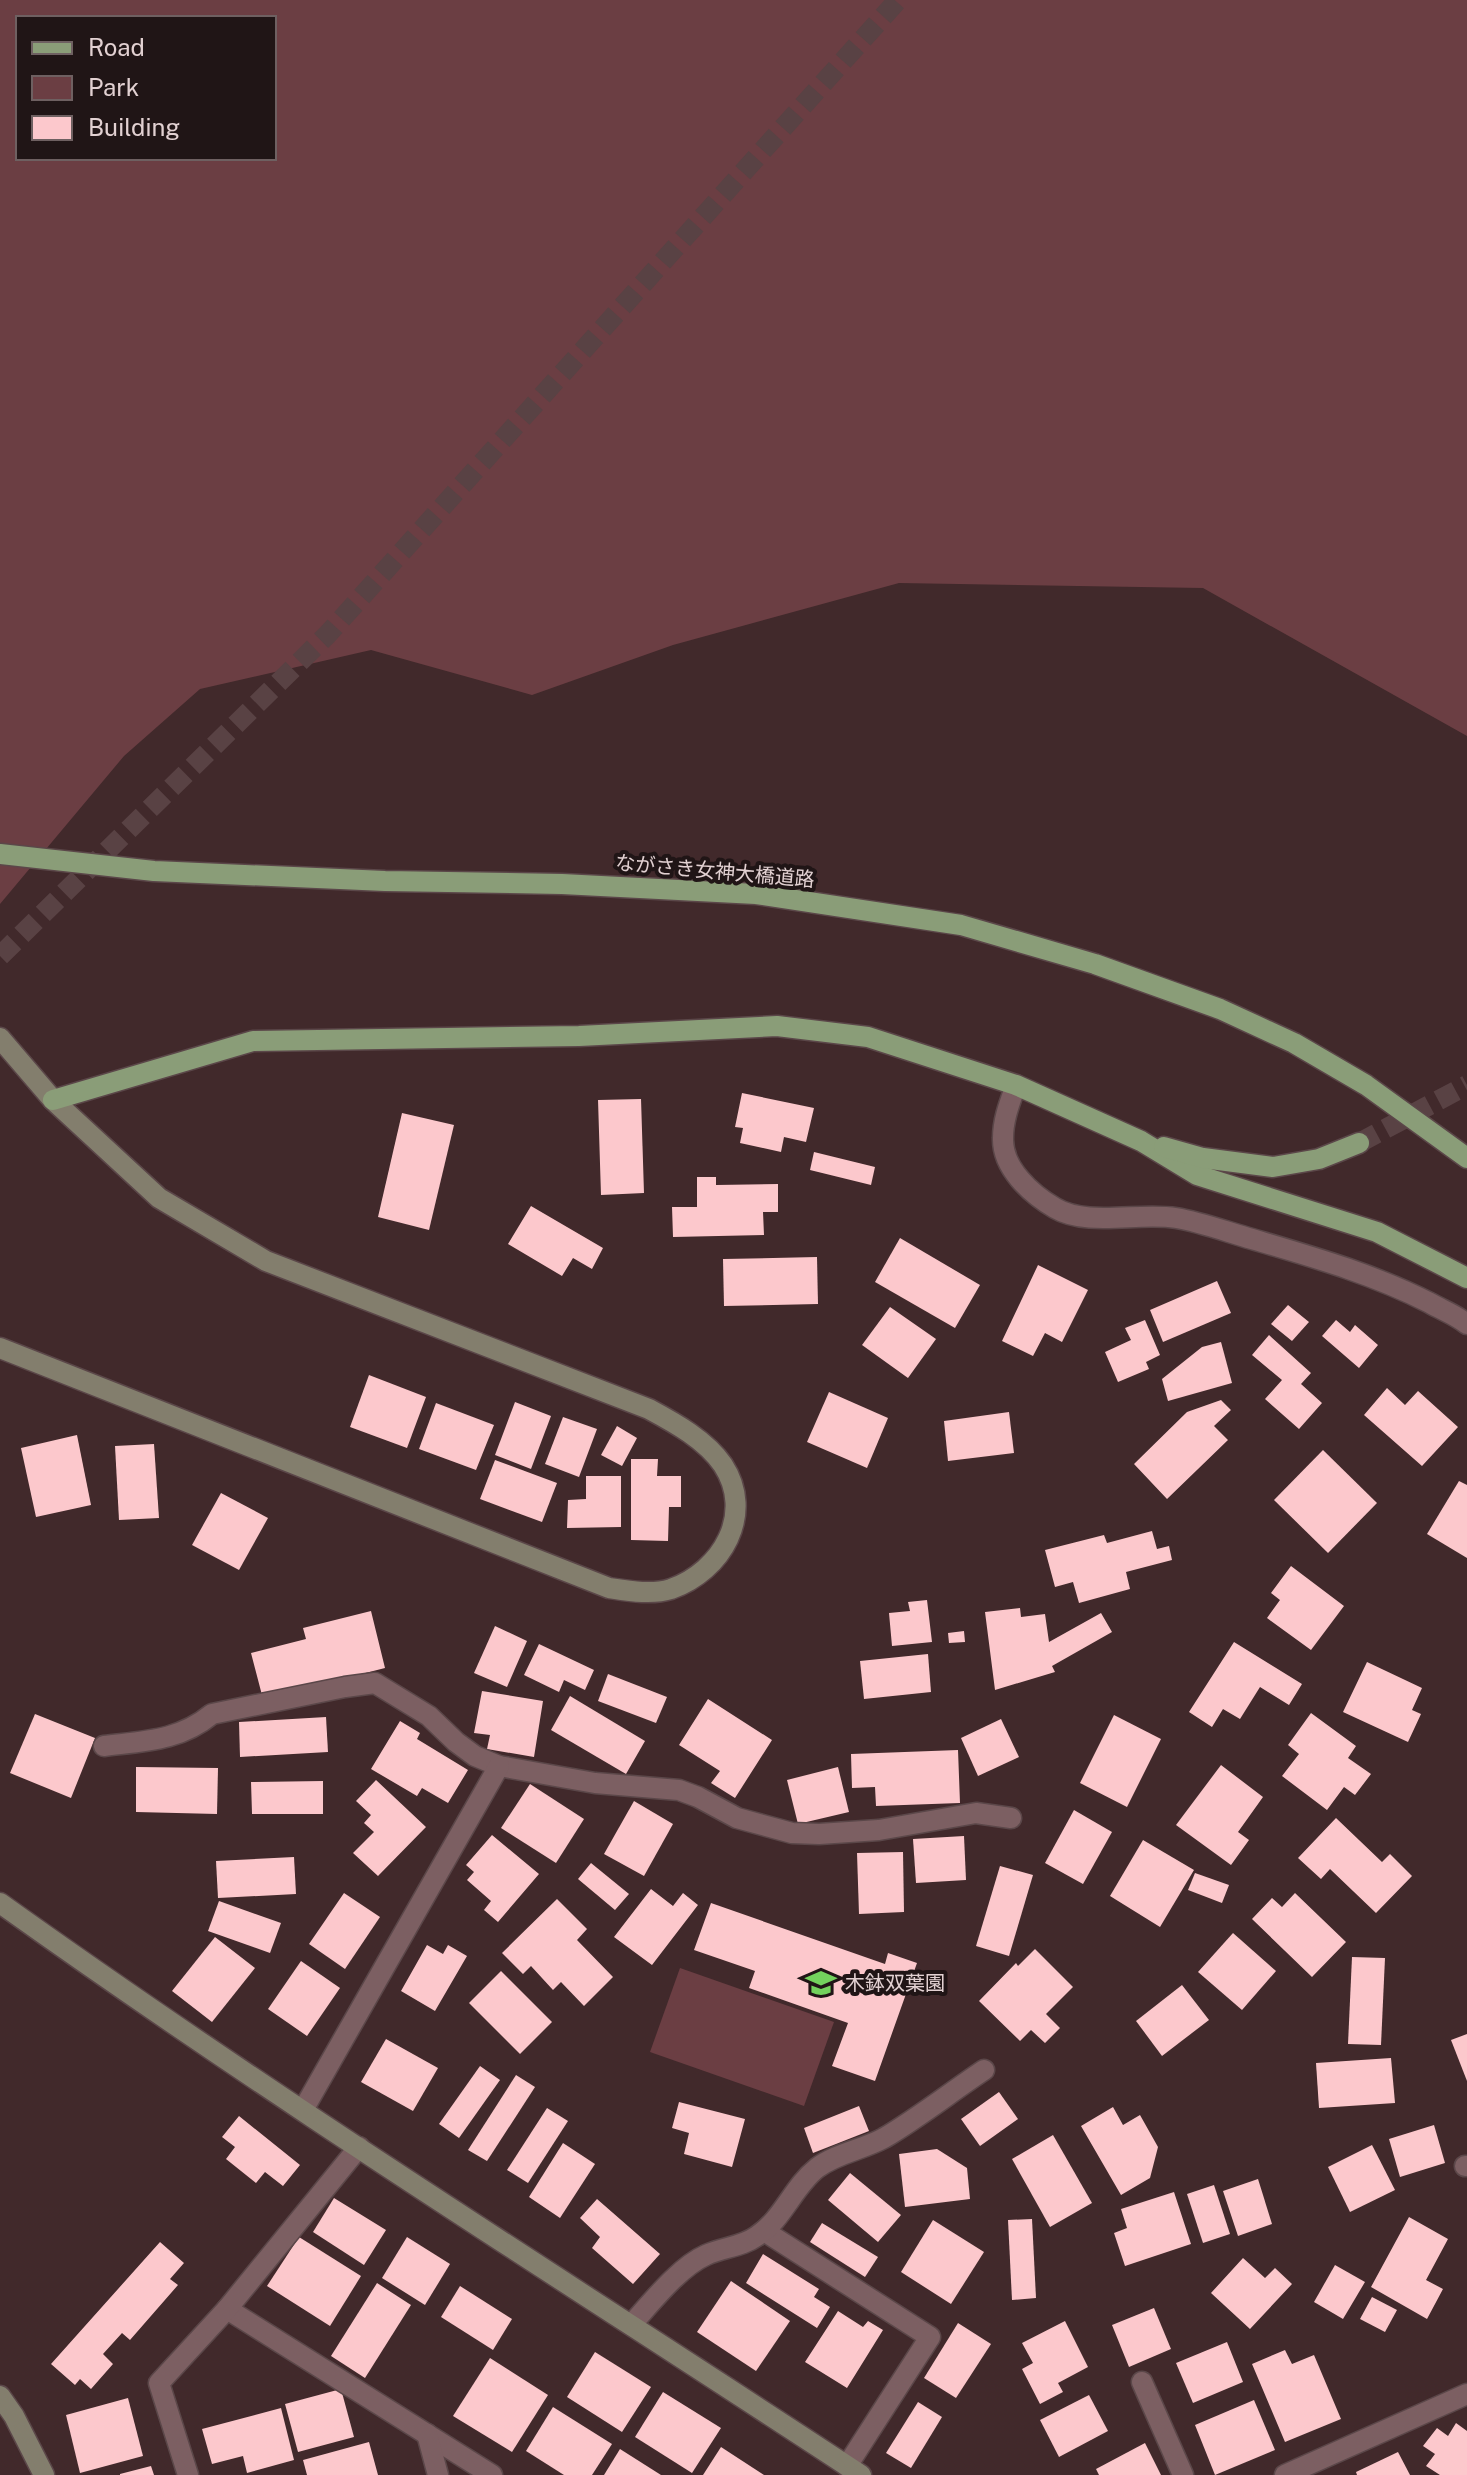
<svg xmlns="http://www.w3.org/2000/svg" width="1467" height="2475" font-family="'Public Sans','Noto Sans JP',sans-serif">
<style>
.green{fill:#6b3e43;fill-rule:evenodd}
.building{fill:#fcc8cc}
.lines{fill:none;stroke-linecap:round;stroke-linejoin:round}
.secondary-tunnel{stroke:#594244;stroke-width:20;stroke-dasharray:20 10;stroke-linecap:butt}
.primary-tunnel{stroke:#594244;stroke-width:20;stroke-dasharray:20 10;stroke-linecap:butt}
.street-casing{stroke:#5b4749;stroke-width:23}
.secondary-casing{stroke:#5b4749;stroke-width:23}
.primary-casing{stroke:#5b4749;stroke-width:23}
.street{stroke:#7c5f62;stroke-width:20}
.secondary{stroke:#837e6d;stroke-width:20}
.primary{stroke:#8a9d78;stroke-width:20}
.labels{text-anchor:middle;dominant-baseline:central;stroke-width:8;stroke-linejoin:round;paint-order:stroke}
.street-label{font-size:20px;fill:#e2d1d2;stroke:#201516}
.poi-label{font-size:20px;fill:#e2d1d2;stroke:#201516;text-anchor:start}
</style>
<rect width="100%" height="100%" fill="#41292b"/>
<g class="green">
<path d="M0 0H1467V736L1203 588 899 583 673 645 532 695 371 650 200 689 124 756 0 904ZM18 18H274V158H18Z"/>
<path d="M680 1968 834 2022 804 2106 650 2052Z"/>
</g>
<g class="building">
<path d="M742 1093 814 1108 806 1142 784 1137 781 1152 740 1143 743 1128 735 1127Z"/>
<path d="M641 1099 644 1193 601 1195 598 1100Z"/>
<path d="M402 1113 454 1125 429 1230 378 1217Z"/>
<path d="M814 1152 875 1167 871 1185 810 1170Z"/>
<path d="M697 1177H716V1185L778 1184V1212H763L764 1235 673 1237 672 1207H697Z"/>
<path d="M531 1206 603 1248 592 1269 573 1258 562 1276 508 1244Z"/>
<path d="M900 1238 980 1285 955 1328 875 1282Z"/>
<path d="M817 1257 818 1304 724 1306 723 1259Z"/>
<path d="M1038 1265 1088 1290 1062 1342 1045 1333 1033 1356 1002 1341Z"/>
<path d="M1217 1281 1231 1313 1163 1342 1150 1310Z"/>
<path d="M1288 1305 1309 1322 1292 1341 1271 1324Z"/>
<path d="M890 1307 936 1339 908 1378 862 1345Z"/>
<path d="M1145 1320 1160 1355 1146 1362 1149 1369 1118 1382 1105 1352 1131 1340 1125 1328Z"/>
<path d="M1336 1320 1350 1332 1355 1325 1378 1345 1359 1368 1322 1336Z"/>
<path d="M1269 1335 1311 1373 1301 1384 1322 1403 1299 1429 1265 1399 1282 1380 1252 1355Z"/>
<path d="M1221 1342 1232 1383 1168 1401 1162 1379 1202 1347Z"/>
<path d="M369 1375 426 1397 407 1448 350 1427Z"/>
<path d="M1387 1388 1405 1405 1418 1391 1458 1427 1422 1466 1364 1415Z"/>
<path d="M829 1392 888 1418 867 1468 807 1442Z"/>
<path d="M1221 1400 1231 1410 1214 1426 1228 1440 1167 1499 1134 1464 1187 1412Z"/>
<path d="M515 1402 551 1416 531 1469 495 1455Z"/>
<path d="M436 1403 494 1425 476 1470 419 1449Z"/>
<path d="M1009 1412 1014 1453 948 1461 944 1421Z"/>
<path d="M563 1417 597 1429 579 1477 545 1464Z"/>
<path d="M617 1426 637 1438 622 1466 601 1455Z"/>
<path d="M77 1435 91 1505 36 1517 21 1448Z"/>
<path d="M154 1444 159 1518 119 1520 115 1446Z"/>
<path d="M1323 1450 1377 1503 1328 1553 1274 1500Z"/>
<path d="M631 1459H658L657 1476H681V1507H669L668 1541 631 1540Z"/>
<path d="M495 1460 557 1483 542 1522 480 1499Z"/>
<path d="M586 1476H621V1527L567 1528 568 1500 586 1499Z"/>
<path d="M1459 1481 1467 1485V1558L1427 1534Z"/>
<path d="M221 1493 268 1518 239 1570 192 1545Z"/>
<path d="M1152 1531 1157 1549 1169 1546 1172 1560 1126 1572 1130 1589 1079 1603 1073 1582 1055 1587 1045 1550 1104 1535 1107 1543Z"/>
<path d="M1291 1566 1344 1606 1311 1650 1267 1618 1280 1600 1271 1593Z"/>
<path d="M927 1600 932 1642 892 1646 889 1613 910 1611 908 1602Z"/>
<path d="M1020 1608 1021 1617 1045 1614 1049 1642 1101 1613 1112 1632 1052 1666 1055 1672 995 1690 985 1612Z"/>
<path d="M371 1611 385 1668 263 1699 251 1653 306 1639 303 1628Z"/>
<path d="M495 1626 527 1641 507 1687 474 1673Z"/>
<path d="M964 1631 965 1642 949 1643 948 1633Z"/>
<path d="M1234 1642 1302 1684 1289 1705 1260 1687 1240 1719 1223 1709 1212 1727 1189 1712Z"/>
<path d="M539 1644 594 1670 585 1690 564 1680 559 1692 524 1675Z"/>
<path d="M928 1654 931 1692 864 1699 860 1661Z"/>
<path d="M1367 1662 1422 1688 1412 1710 1421 1714 1408 1742 1343 1712Z"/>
<path d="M608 1674 667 1697 656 1723 598 1701Z"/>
<path d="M482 1691 543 1701 534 1757 487 1749 490 1735 474 1733Z"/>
<path d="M570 1696 645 1741 626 1774 551 1730Z"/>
<path d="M708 1699 772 1740 735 1798 711 1783 720 1771 679 1745Z"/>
<path d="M1311 1713 1356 1746 1348 1758 1371 1774 1355 1795 1344 1787 1327 1810 1282 1776 1299 1754 1288 1745Z"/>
<path d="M35 1714 95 1738 71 1798 10 1773Z"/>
<path d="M1114 1715 1161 1739 1127 1807 1080 1783Z"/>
<path d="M326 1717 328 1752 240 1757 239 1722Z"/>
<path d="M1001 1719 1019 1757 978 1776 961 1738Z"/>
<path d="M400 1721 420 1733 417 1739 468 1770 448 1803 422 1788 417 1796 371 1769Z"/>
<path d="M958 1750 960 1803 876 1806 875 1787 852 1788 851 1754Z"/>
<path d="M1221 1765 1263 1797 1238 1832 1249 1840 1231 1865 1176 1825Z"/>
<path d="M136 1767 218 1768 217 1814 136 1812Z"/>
<path d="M838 1767 849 1812 798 1824 787 1780Z"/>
<path d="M376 1780 426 1827 378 1876 353 1853 374 1832 364 1823 371 1815 356 1801Z"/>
<path d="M323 1781V1814H252L251 1782Z"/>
<path d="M530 1784 584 1819 556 1863 501 1828Z"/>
<path d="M634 1801 673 1824 644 1876 604 1854Z"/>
<path d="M1074 1810 1112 1832 1083 1884 1045 1863Z"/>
<path d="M1336 1818 1382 1862 1390 1854 1412 1876 1376 1913 1330 1869 1321 1879 1298 1858Z"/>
<path d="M492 1835 539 1874 498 1922 484 1910 491 1901 467 1880 474 1872 466 1865Z"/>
<path d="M964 1836 966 1880 916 1883 913 1839Z"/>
<path d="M1143 1840 1194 1870 1160 1927 1110 1896Z"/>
<path d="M903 1852 904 1912 859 1914 857 1853Z"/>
<path d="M294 1857 296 1894 218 1898 216 1861Z"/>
<path d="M591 1863 629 1894 615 1910 578 1879Z"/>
<path d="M1000 1866 1033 1875 1009 1956 976 1946Z"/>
<path d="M1195 1873 1229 1885 1222 1903 1188 1890Z"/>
<path d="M651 1889 673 1906 683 1893 698 1905 652 1965 614 1937Z"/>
<path d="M344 1893 380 1917 345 1969 309 1944Z"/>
<path d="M1295 1893 1346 1942 1312 1977 1252 1919 1272 1898 1282 1907Z"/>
<path d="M557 1899 587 1929 577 1940 613 1977 584 2006 561 1982 553 1990 531 1966 523 1974 502 1953Z"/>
<path d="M219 1901 281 1923 270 1953 208 1931Z"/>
<path d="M711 1903 885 1964 888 1953 917 1963 875 2081 832 2066 848 2023 749 1988 755 1971 694 1950Z"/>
<path d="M1233 1933 1276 1971 1242 2010 1198 1972Z"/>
<path d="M215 1937 255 1968 212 2022 172 1991Z"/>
<path d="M427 1945 443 1954 448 1945 467 1956 435 2011 401 1991Z"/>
<path d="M1035 1949 1073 1987 1046 2014 1060 2028 1045 2043 1031 2030 1020 2041 979 2001 1016 1963 1018 1966Z"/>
<path d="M1352 1957 1385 1958 1381 2045 1348 2044Z"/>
<path d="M301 1961 340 1988 307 2036 268 2009Z"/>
<path d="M501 1971 552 2022 520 2054 469 2003Z"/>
<path d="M1182 1985 1209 2020 1162 2056 1136 2021Z"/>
<path d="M1467 2034V2081L1451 2040Z"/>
<path d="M386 2039 438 2068 413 2111 361 2082Z"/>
<path d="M1391 2058 1395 2103 1319 2108 1316 2063Z"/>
<path d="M480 2066 500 2080 459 2138 439 2124Z"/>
<path d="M516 2075 535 2087 487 2161 468 2150Z"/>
<path d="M999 2092 1018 2119 980 2146 961 2119Z"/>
<path d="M679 2102 745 2119 732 2167 684 2154 689 2133 672 2128Z"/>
<path d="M859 2106 869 2131 813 2153 804 2128Z"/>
<path d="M1113 2107 1123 2125 1140 2115 1158 2147 1150 2178 1121 2195 1081 2126Z"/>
<path d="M547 2108 568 2121 528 2183 507 2170Z"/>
<path d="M239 2116 300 2165 283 2186 265 2172 256 2183 226 2159 235 2147 222 2137Z"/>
<path d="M1434 2125 1445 2163 1400 2177 1389 2139Z"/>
<path d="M1053 2135 1092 2203 1050 2227 1012 2159Z"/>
<path d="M563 2143 595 2164 560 2218 529 2197Z"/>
<path d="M1372 2145 1395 2190 1350 2212 1328 2167Z"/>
<path d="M937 2149 967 2168 970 2199 905 2207 899 2154Z"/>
<path d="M850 2173 901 2215 878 2242 828 2200Z"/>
<path d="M1258 2179 1272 2224 1238 2236 1223 2191Z"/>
<path d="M1214 2185 1230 2234 1203 2243 1187 2194Z"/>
<path d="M1174 2192 1191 2244 1125 2266 1114 2233 1127 2228 1121 2209Z"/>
<path d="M334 2198 386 2230 364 2265 313 2232Z"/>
<path d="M597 2199 660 2254 633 2284 592 2248 600 2237 580 2218Z"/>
<path d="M1409 2217 1448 2239 1426 2280 1443 2289 1427 2319 1371 2287Z"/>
<path d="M1032 2219 1036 2298 1012 2300 1008 2220Z"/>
<path d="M933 2220 984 2252 951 2304 901 2272Z"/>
<path d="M822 2223 878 2257 865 2277 810 2242Z"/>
<path d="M299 2237 361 2276 330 2326 267 2286Z"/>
<path d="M407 2237 450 2264 425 2305 382 2278Z"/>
<path d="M160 2242 184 2263 170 2279 178 2285 130 2340 122 2333 103 2354 113 2364 91 2389 80 2379 75 2385 51 2364Z"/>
<path d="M763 2254 819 2289 814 2297 830 2307 817 2328 746 2283Z"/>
<path d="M1243 2258 1265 2278 1275 2268 1292 2284 1250 2329 1211 2293Z"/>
<path d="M1335 2265 1365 2282 1343 2319 1314 2302Z"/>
<path d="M731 2281 790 2321 756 2371 697 2332Z"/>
<path d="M377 2283 411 2305 365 2378 331 2356Z"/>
<path d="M460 2286 512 2319 493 2350 441 2317Z"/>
<path d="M1372 2297 1397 2310 1385 2332 1360 2319Z"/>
<path d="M1154 2308 1171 2349 1129 2367 1112 2325Z"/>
<path d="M838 2311 863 2327 868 2321 883 2330 847 2388 805 2362Z"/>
<path d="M1065 2321 1088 2367 1058 2383 1063 2392 1040 2404 1022 2369 1033 2363 1022 2343Z"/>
<path d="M958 2323 991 2344 956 2398 924 2378Z"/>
<path d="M1227 2342 1243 2382 1193 2403 1176 2363Z"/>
<path d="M1285 2350 1292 2364 1314 2355 1341 2419 1285 2442 1252 2364Z"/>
<path d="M595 2352 651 2387 622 2432 567 2397Z"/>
<path d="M490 2358 548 2395 512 2452 453 2416Z"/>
<path d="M341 2389 354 2437 298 2452 285 2404Z"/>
<path d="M663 2392 721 2428 692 2473 635 2437Z"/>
<path d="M1089 2395 1108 2431 1059 2457 1040 2420Z"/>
<path d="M128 2398 143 2456 80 2473 66 2415Z"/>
<path d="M1254 2400 1275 2450 1215 2475 1195 2425Z"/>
<path d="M918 2402 942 2417 911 2468 886 2453Z"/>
<path d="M553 2407 612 2444 592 2475H564L526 2451Z"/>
<path d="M281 2408 294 2460 247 2473 243 2456 212 2464 202 2429Z"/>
<path d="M1456 2423 1467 2431V2475H1440L1426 2466 1435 2454 1423 2446 1437 2428 1448 2436Z"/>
<path d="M369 2442 378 2475H307L303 2460Z"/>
<path d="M1145 2443 1161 2475H1099L1096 2469Z"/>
<path d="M721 2447 764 2475H703Z"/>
<path d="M620 2449 661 2475H604Z"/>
<path d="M1398 2452 1410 2475H1357L1356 2472Z"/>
<path d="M151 2466 154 2475H120V2474Z"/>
</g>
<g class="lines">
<path class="secondary-tunnel" d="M0 956 328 634 898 0"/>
<path class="primary-tunnel" d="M1359 1143 1467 1085"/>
<g class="street-casing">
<g id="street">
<path d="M1016 1085C1010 1102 1003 1119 1003 1138 1002 1168 1031 1194 1055 1208 1087 1227 1139 1212 1176 1218 1201 1222 1227 1232 1252 1239 1313 1257 1373 1274 1430 1303 1442 1310 1456 1315 1467 1324"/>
<path d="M104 1746C145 1741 179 1741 212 1714L345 1687 375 1683 429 1716 456 1742 475 1756 499 1766 595 1783 679 1790 698 1797 737 1818 792 1833 819 1834 879 1830 976 1813 1011 1818"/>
<path d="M303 2110 499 1766"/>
<path d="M1465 2166H1467"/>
<path d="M764 2231 930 2337 847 2466"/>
<path d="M227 2309 492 2475"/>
<path d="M631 2325C651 2303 679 2267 706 2255 723 2247 742 2247 757 2236 783 2219 793 2187 817 2168 837 2153 862 2150 884 2138 918 2118 951 2092 984 2070"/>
<path d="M1142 2382 1183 2475"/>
<path d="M427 2434 438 2475"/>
<path d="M188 2475 159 2383 227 2309 359 2147"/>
<path d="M1285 2475 1467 2394"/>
</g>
</g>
<g class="secondary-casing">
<g id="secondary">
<path d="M0 1038 53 1100 159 1198 266 1261 649 1409C675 1423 706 1440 723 1465 755 1514 722 1571 671 1589 652 1595 629 1591 609 1588L0 1348"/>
<path d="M0 1903C280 2103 573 2286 861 2475"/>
<path d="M0 2396 14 2416 44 2475"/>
</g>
</g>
<g class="primary-casing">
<g id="primary">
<path d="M0 854 154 871 385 881 562 884 756 894 961 925 1095 964 1220 1009 1294 1043 1366 1085 1467 1158"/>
<path d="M53 1100 253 1041 579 1036 777 1026 868 1037 1016 1085 1141 1141 1197 1175 1377 1232 1467 1278"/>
<path d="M1164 1147 1203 1158 1273 1167 1319 1159 1359 1143"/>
</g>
</g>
<use href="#street" class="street"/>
<use href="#secondary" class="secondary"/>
<use href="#primary" class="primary"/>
</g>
<defs>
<g id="school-bare" transform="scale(2.4)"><path d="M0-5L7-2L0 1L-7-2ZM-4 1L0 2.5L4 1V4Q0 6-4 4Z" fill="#73d25d" stroke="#201516" stroke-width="2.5" paint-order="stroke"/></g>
</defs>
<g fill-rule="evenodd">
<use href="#school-bare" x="821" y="1983"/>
</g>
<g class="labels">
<g class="street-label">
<text transform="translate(715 871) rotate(5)">ながさき女神大橋道路</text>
</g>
<g class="poi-label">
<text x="845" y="1983">木鉢双葉園</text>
</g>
</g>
<rect x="16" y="16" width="260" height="144" fill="#201516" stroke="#6e6061" stroke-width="2"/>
<rect x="32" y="42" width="40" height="12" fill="#8a9d78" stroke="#6e6061" stroke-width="2"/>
<text x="88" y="56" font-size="24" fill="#e2d1d2">Road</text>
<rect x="32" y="76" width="40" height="24" fill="#6b3e43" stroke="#6e6061" stroke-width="2"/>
<text x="88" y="96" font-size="24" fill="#e2d1d2">Park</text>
<rect x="32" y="116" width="40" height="24" fill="#fcc8cc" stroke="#6e6061" stroke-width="2"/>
<text x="88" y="136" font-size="24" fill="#e2d1d2">Building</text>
</svg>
